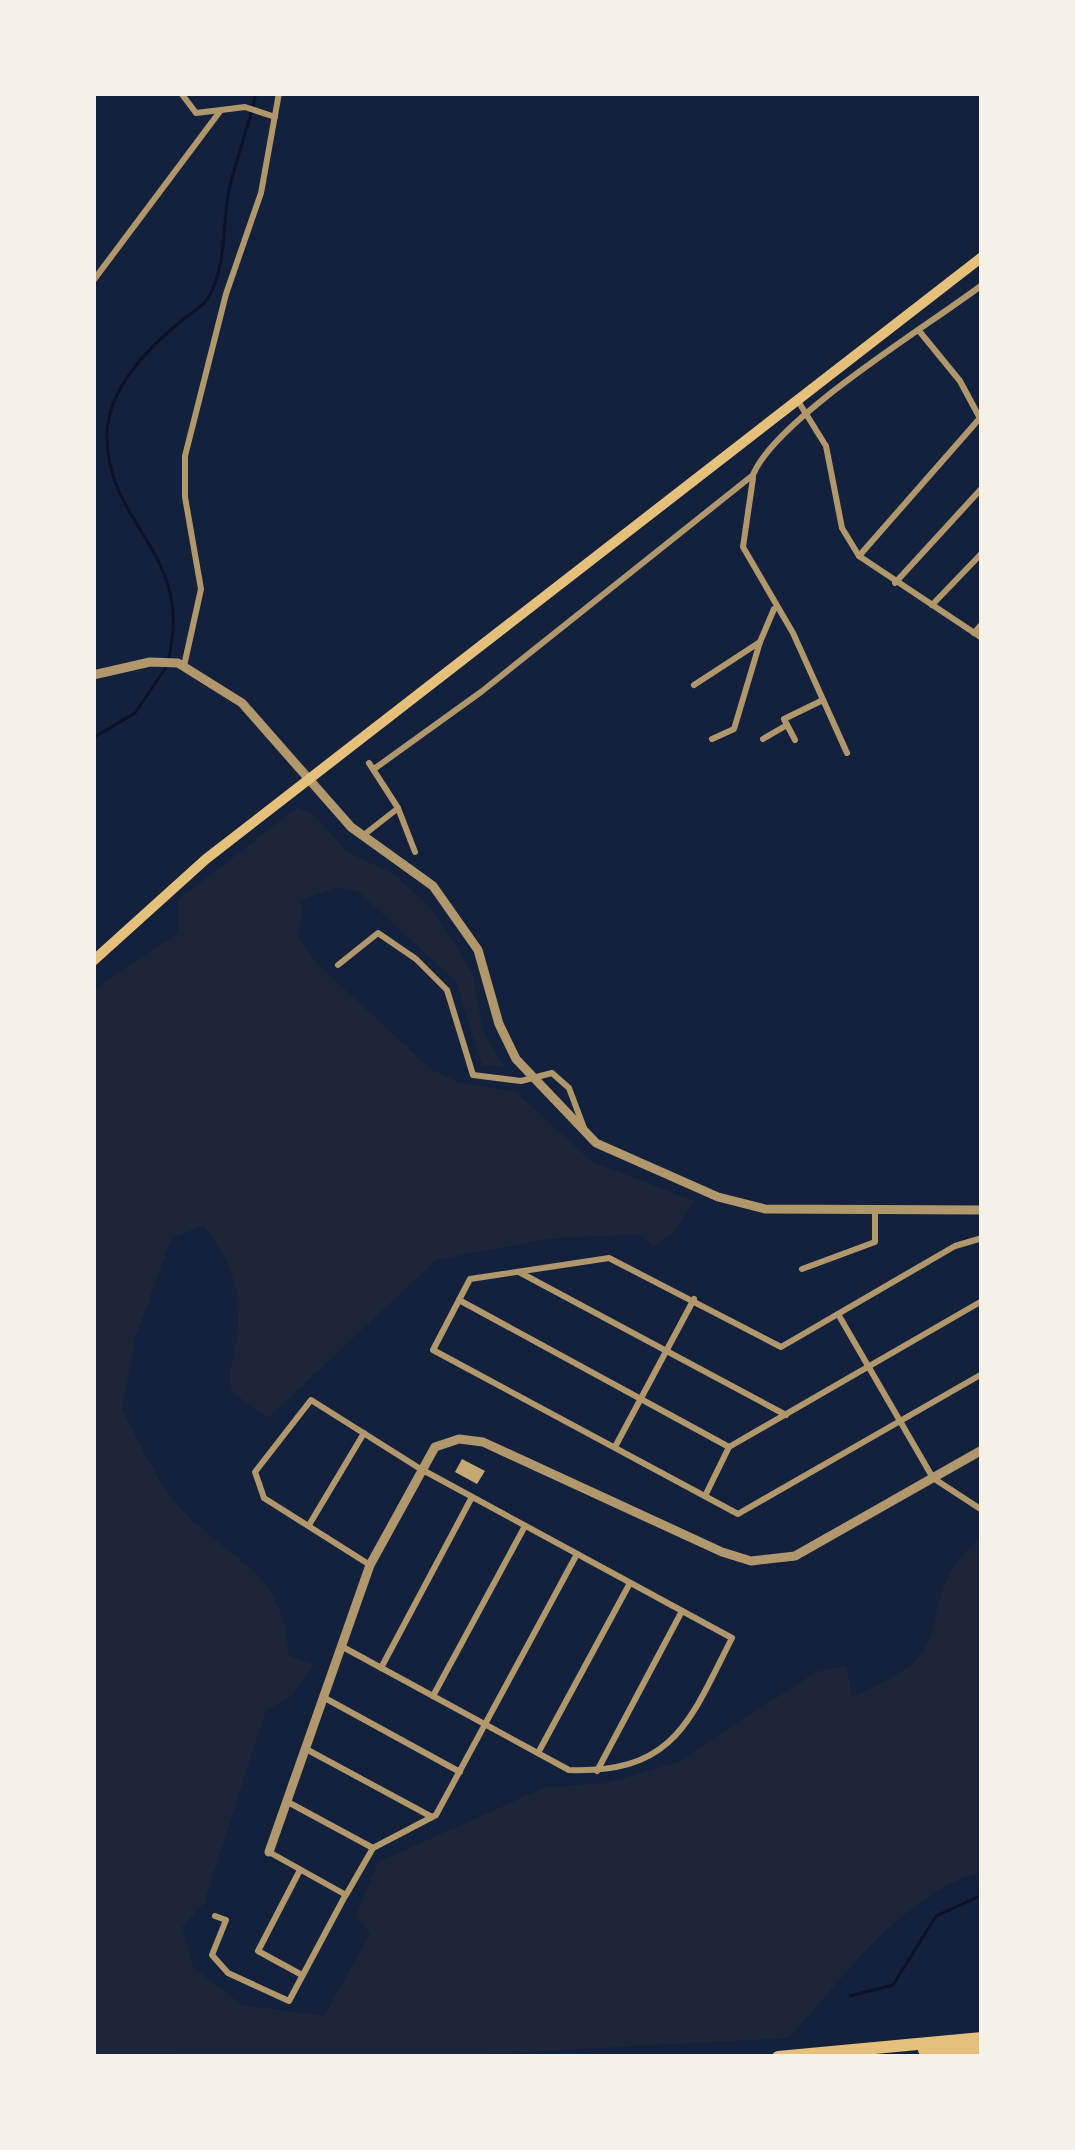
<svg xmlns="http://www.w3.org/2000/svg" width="1075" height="2150" font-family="Lora,serif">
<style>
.green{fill:#1d2539}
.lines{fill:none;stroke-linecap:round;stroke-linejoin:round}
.stream{stroke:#0b132b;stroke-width:3}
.building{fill:#c6a872}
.minor{stroke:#b1986c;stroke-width:6}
.tertiary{stroke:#b1986c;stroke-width:9}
.primary{stroke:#e5c07b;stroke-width:10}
.motorway{stroke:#e5c07b;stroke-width:12}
</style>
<rect width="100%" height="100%" fill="#14213d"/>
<path class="green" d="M297 808 312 813 349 853 394 874 432 909 472 972 483 1031 504 1067 482 1065 456 982 358 891 337 887 299 901 303 915 297 935 316 963 432 1070 456 1081 516 1092 591 1161 694 1201 674 1233 653 1247 640 1234 547 1239 436 1260 268 1418 232 1392C228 1374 232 1363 236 1344 244 1297 233 1263 204 1226L172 1237 135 1338 122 1410C140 1441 155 1480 179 1506 231 1565 282 1565 289 1656L314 1664 292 1696 266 1710 204 1903 182 1927 193 1967 242 2005 324 2016 370 1934 356 1916 378 1862 546 1787 608 1783 680 1761 816 1672 846 1666 852 1697C873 1687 901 1675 917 1659 948 1626 923 1584 982 1538V1872C902 1893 843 1979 789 2038L436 2057 93 2053V991L178 933V900Z"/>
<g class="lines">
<g class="stream">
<path d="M169 657C193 550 106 527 107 434 108 389 147 349 180 322 189 314 202 308 208 298 227 266 222 226 229 190 236 158 249 127 256 93"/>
<path d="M93 738 135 713 167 666"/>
<path d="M850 1996 893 1985 936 1916 982 1895"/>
</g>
</g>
<path class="building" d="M462 1459 485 1471 477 1484 455 1472Z"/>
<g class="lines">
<g class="minor">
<path d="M181 93 196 113 221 110"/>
<path d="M93 281 221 110 245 107 275 117"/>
<path d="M920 332 960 381 982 422"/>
<path d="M798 401 826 446 842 528 859 556 982 638"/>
<path d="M753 478 743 547 793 633 847 753"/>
<path d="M859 556 980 418"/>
<path d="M895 583 982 488"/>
<path d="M932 605 982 553"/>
<path d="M974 633 982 624"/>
<path d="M184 666 201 589 185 497V456L226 294 261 193 279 93"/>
<path d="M694 685 760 642 774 609"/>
<path d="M712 739 734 729 760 642"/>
<path d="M763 739 787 725"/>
<path d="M795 740 784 719 823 700"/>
<path d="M369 763 398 808 415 852"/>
<path d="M374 769 481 692 753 475C775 419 928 326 982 285"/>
<path d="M365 834 397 809"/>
<path d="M338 965 378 933 416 959 447 990 473 1075 521 1081 552 1073 569 1088 584 1128"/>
<path d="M982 1238 955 1246 781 1347 609 1258 470 1279 433 1350 738 1514 982 1374"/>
<path d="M802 1269 875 1242V1213"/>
<path d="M519 1272 786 1415"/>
<path d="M459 1300 729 1447"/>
<path d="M838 1314 933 1478 982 1510"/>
<path d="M615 1447 694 1299"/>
<path d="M705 1496 729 1447 982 1301"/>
<path d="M309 1525 364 1433"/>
<path d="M341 1646 569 1770C675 1774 690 1720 732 1638L419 1468 311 1400 255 1472 264 1498 370 1565"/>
<path d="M381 1668 472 1497"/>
<path d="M433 1696 525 1526"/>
<path d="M323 1697 460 1772"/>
<path d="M306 1749 432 1817"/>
<path d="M538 1753 630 1583"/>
<path d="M597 1771 682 1611"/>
<path d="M286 1801 373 1848"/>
<path d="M269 1852 346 1895 373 1848 436 1815 577 1554"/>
<path d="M300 1870 258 1951 302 1975"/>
<path d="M215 1916 226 1920 212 1955 228 1973 289 2001 345 1896"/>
</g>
<g class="tertiary">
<path d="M93 675 150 662 178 663 242 703 351 827 433 886 478 950 499 1024 516 1059 596 1143 718 1197 765 1209 982 1210"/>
<path d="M269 1852 370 1565 435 1447 459 1439 483 1442 722 1552 751 1561 795 1556 982 1450"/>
</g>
<path class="primary" d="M93 961 206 859 982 257"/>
<g class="motorway">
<path d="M924 2050 982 2048"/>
<path d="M778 2057 982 2038"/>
</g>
</g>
<rect width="1075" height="2150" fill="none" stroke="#f6f1e7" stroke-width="192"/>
</svg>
